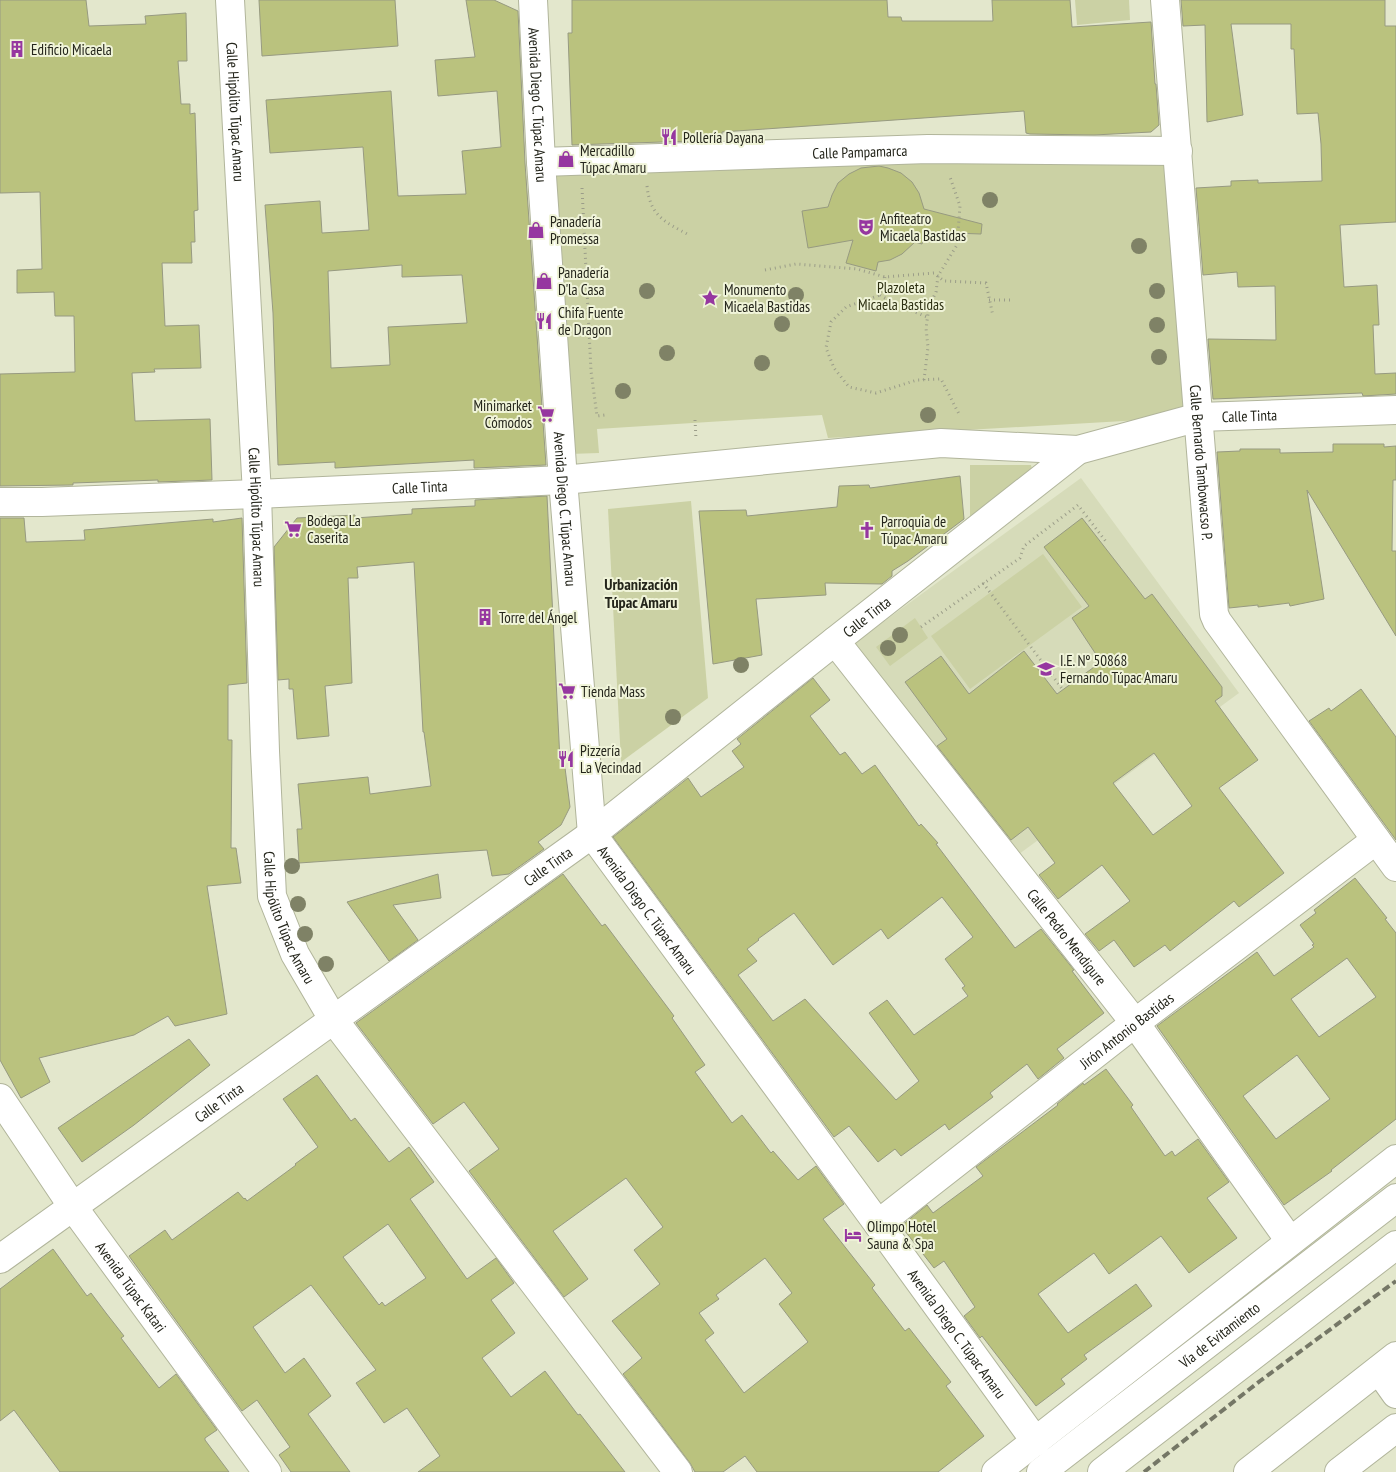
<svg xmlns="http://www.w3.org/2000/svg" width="1396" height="1472" font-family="'PT Sans Narrow',sans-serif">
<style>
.built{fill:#d6dbb9}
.green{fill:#cbd1a4}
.building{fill:#bac27e;stroke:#979a81;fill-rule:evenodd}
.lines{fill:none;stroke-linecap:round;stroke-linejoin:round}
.street-casing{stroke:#b1b59b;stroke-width:30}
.highway-casing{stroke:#b1b59b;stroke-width:30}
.path{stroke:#9b9d89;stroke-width:3;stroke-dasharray:1 4;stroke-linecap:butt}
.street{stroke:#fff;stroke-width:28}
.highway{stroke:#fff;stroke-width:28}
.rail{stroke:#757766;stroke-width:4;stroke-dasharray:8 4;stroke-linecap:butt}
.tree{fill:#7f8266}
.labels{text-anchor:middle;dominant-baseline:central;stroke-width:4;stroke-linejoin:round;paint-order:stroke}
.poi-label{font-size:15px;fill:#24251b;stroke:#f0f4d9;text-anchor:start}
.street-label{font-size:15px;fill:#24251b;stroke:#f0f4d9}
.park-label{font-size:15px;fill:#2d3012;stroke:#f0f4d9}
.neighbourhood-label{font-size:16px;font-weight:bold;fill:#24251b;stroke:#f0f4d9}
</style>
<rect width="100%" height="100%" fill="#e3e7cc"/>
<path class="built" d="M1081 478 1239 693 1011 860 853 644Z"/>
<g class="green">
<path d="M1075 0H1129L1130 20 1077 25Z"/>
<path d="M1173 155 1190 414 1141 420 828 438 822 415 597 429 599 453 569 454 555 163Z"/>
<path d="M970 465H1031L1032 469 970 518Z"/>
<path d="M691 501 708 698 621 762 608 509Z"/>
<path d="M1043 554 1082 607 970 689 931 636Z"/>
<path d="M915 618 928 638 890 666 876 647Z"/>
</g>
<g class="building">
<path d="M0 0H86L89 26 146 24 145 16 186 13 187 61H178L181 104H190V114L195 113 198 210 194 211 195 242H191L192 263H162L165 326 199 325 201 368 154 369 155 372 132 373 135 421 210 419 212 480 158 482V480L73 483V485L0 486V374L75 372 74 316H55L54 292 17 293V270L42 269 40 192 0 193Z"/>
<path d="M259 0H395L398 46 262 56Z"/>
<path d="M466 0H494L518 11 525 163 546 465 474 468V460L335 468V462L278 465 273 313 265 205 320 201 322 233 369 230 363 147 270 153 266 100 391 91 398 196 466 194 462 151 501 147 497 91 438 96 435 60 475 57ZM402 265V277L462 275 467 323 388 327 390 365 331 368 328 271Z"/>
<path d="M572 0H887L888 17H901L902 21H993L992 0H1070L1072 27 1151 22 1155 84H1156L1159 125 1151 132 1094 135 1030 134 1026 133 1024 111 722 132V140L572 145 568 33H572Z"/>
<path d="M1181 0H1385V26H1396V222L1340 225 1344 287 1377 285 1379 325H1373L1375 374 1396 373V394L1363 396 1362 393 1213 399 1208 339 1276 340 1275 286 1238 287 1237 272 1203 275 1196 188 1231 186V181L1258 180V183L1322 181 1321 144 1318 113 1297 114 1294 49H1291V24H1231L1243 115 1207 122 1205 25 1183 26Z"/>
<path d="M879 166 888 168 901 173 912 182 919 193 924 209 982 224 981 234 925 232 922 244 915 242 902 254 890 260 878 262 876 271 846 263 853 240 808 248 802 211 828 207 832 195 838 183 849 174 861 168Z"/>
<path d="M1333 444H1384V447L1396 446V480H1393L1392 551H1396V636L1307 490 1324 599 1290 606 1289 603 1258 607V605L1229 608 1217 452 1240 451V449H1280V453L1333 452Z"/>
<path d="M960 476 964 519 908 561 892 571V576L882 584 825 583 826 595 756 599 762 655 713 664 699 511 746 510 747 516 837 507 839 486 869 485 870 488Z"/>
<path d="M547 496 560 761 564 760 570 807 561 825 538 842 544 849 509 874 492 876 487 850 299 863 297 829H302L298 784 368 777 370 794 431 786 424 732H423L414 562 357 567 358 578H348L352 683 325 686 329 736 297 739 293 689H289V679L278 680 274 547 297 518 355 515V518L412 514V509L475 506V500Z"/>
<path d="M0 518H24L26 542 85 540 84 530 213 519V522L242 518 247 683 228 685V740H232L231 848H236L241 883 207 886 227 1014 175 1026 168 1016 134 1035 39 1058 50 1082 21 1098 0 1060Z"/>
<path d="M1082 518 1145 599 1152 594 1222 687V696L1215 701 1258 760 1219 788 1284 873 1239 907 1234 901 1170 951 1165 945 1134 967 1114 940 1099 951 1085 934 1130 901 1102 865 1058 899 1039 875 1055 863 1028 827 1011 840 937 746 947 739 905 682 941 656 969 694 1024 651 1057 694 1101 662 1072 618 1089 606 1044 547ZM1154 753 1192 806 1153 835 1113 783Z"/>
<path d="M813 678 830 700 810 716 840 755 845 752 862 774 875 765 919 826 921 824 938 843 936 844 1015 948 1041 929 1074 970 1072 971 1104 1013 1057 1049 1064 1058 1038 1079 1027 1064 990 1093 993 1097 949 1130 945 1124 901 1156 895 1149 878 1162 849 1126 834 1137 613 837 688 778 701 797 744 767 732 751 741 744 737 739ZM942 897 973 937 945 959 965 986 962 988 968 996 914 1035 887 1000 869 1013 919 1081 896 1100 805 999 773 1021 738 975 757 961 747 949 759 940 758 939 794 913 833 965 881 929 888 939Z"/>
<path d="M1361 689 1396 737V840L1309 721 1329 708 1331 711Z"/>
<path d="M438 874 441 898 393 905 418 940 389 961 347 902Z"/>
<path d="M563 874 602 926 605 924 674 1016 672 1018 705 1065 695 1072 732 1123 742 1115 771 1153 773 1151 798 1180 816 1166 844 1204 823 1219 875 1285 872 1288 905 1331 909 1328 951 1382 946 1386 984 1436 938 1472H757L745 1456 723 1472H695L690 1463 623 1374 642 1358 612 1321 660 1284 634 1250 663 1227 626 1178 553 1231 588 1279 564 1297 469 1171 499 1149 464 1102 433 1124 356 1023ZM765 1258 792 1293 779 1304 808 1342 744 1393 705 1340 714 1333 699 1313 719 1299 716 1295Z"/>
<path d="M1355 878 1387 918 1385 919 1396 933V1119L1331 1170 1332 1171 1284 1205 1157 1026 1257 952 1274 976 1314 947 1312 945 1314 944 1300 925 1316 913 1314 910ZM1347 958 1376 997 1319 1037 1291 999ZM1297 1055 1330 1099 1276 1139 1243 1096Z"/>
<path d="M189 1039 210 1065 134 1125 82 1162 58 1128Z"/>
<path d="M1106 1069 1133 1105 1131 1107 1165 1156 1172 1151 1175 1156 1198 1139 1229 1182 1207 1198 1237 1238 1189 1273 1161 1236 1109 1274 1094 1253 1038 1294 1068 1333 1136 1284 1152 1306 1084 1355 1087 1359 1061 1379 1065 1384 1036 1406 982 1336 980 1338 964 1316 975 1307 944 1261 934 1268 901 1226 927 1205 933 1213 983 1176 976 1167 1058 1105 1057 1104 1083 1083 1084 1085Z"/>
<path d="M317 1075 351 1121 355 1118 389 1162 409 1147 434 1182 410 1199 467 1279 496 1258 514 1283 491 1300 515 1333 482 1358 511 1397 545 1371 578 1415 580 1414 625 1472H418L440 1456 407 1408 384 1423 356 1383 376 1370 311 1285 253 1327 285 1373 304 1358 331 1396 308 1414 350 1472H291L279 1455 290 1447 257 1400 242 1411 129 1256 165 1230 172 1240 238 1192 244 1199 245 1198 247 1201 296 1165 295 1164 318 1147 283 1099ZM388 1224 426 1278 385 1306 382 1302 379 1305 343 1257Z"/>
<path d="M53 1249 87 1296 91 1293 106 1313 124 1336 121 1338 159 1388 176 1374 217 1430 205 1438V1440L229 1472H60L14 1410 0 1421V1289Z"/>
</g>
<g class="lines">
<g class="street-casing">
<g id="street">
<path id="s1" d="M230 0 257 494 265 751 272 896 295 954 333 1019 678 1472"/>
<path id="s2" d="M533 0 541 162 563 480 592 834 878 1224 1036 1442"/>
<path id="s3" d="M1165 0 1214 614 1217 621 1396 867"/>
<path id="s4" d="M541 162 928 149 1178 151"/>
<path id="s5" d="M0 502H42L257 494 563 480 941 443 1078 450"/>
<path id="s6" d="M835 641 1135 1023 1290 1241"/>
<path id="s7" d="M0 1098 73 1207 267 1472"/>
<path id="s8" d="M878 1224 1135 1023 1376 840"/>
<path id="s9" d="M0 1259 592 834 835 641 1078 450 1199 417 1396 410"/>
<path d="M1379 1370 1396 1394"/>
<path d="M996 1472 1396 1159"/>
<path d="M1248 1472 1396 1356"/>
<path d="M1339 1472 1396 1428"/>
</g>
</g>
<g class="highway-casing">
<g id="highway">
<path id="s10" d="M1041 1472 1396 1198"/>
<path d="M1102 1472 1396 1245"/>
</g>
</g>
<g class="path">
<path d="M647 186C650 216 665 222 689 235"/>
<path d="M582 188 591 371 597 416 605 415"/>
<path d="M765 270 796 264 857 269 885 277 934 273 944 281 986 283 993 316"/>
<path d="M885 277 880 295 846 307 831 322 826 348 834 368 849 387 876 393 917 380 941 379 960 416"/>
<path d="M880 295 893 303 927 317"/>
<path d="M989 300H1011"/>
<path d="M924 380 928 347 926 328 929 307 936 292 938 276 957 245 960 206 950 177"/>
<path d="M695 420 696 439"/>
<path d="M983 583 1063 690"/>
<path d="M921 627 1020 558 1024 546 1078 505 1107 543"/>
</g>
<use href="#street" class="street"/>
<use href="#highway" class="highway"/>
<path class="rail" d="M1144 1472 1260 1381 1396 1281"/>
</g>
<g class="tree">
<circle cx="990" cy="200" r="8"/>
<circle cx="1139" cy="246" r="8"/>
<circle cx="647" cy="291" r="8"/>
<circle cx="1157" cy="291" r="8"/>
<circle cx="796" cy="295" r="8"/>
<circle cx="782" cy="324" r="8"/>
<circle cx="1157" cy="325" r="8"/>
<circle cx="667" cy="353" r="8"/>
<circle cx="1159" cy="357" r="8"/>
<circle cx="762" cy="363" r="8"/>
<circle cx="623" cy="391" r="8"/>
<circle cx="928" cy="415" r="8"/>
<circle cx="900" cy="635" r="8"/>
<circle cx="888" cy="648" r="8"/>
<circle cx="741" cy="665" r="8"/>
<circle cx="673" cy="717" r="8"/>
<circle cx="292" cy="866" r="8"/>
<circle cx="298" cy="904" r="8"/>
<circle cx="305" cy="934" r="8"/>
<circle cx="326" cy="964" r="8"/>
</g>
<defs>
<g id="building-bare" transform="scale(1.35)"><path d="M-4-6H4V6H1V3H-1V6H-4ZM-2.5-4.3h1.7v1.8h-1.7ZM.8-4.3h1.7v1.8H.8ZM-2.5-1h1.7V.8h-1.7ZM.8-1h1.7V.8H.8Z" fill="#9637a0" stroke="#f0f4d9" stroke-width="2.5" paint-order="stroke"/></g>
<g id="restaurant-bare" transform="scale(1.35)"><path d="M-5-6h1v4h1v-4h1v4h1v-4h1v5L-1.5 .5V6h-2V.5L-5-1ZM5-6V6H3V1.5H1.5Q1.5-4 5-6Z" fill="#9637a0" stroke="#f0f4d9" stroke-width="2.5" paint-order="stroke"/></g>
<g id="shop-bare" transform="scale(1.35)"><path d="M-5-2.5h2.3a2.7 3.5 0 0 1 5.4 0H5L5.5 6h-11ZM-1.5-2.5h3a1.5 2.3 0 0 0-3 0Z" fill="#9637a0" stroke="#f0f4d9" stroke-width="2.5" paint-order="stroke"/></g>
<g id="theatre-bare" transform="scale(1.35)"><path d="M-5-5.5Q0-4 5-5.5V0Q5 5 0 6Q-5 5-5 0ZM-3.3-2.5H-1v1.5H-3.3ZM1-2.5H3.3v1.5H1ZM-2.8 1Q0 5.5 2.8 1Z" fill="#9637a0" stroke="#f0f4d9" stroke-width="2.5" paint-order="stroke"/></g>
<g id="sight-bare" transform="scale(1.35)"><path d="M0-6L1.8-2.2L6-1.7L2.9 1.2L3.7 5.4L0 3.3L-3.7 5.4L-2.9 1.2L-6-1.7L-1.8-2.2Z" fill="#9637a0" stroke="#f0f4d9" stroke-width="2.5" paint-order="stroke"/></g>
<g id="supermarket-bare" transform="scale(1.35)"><path d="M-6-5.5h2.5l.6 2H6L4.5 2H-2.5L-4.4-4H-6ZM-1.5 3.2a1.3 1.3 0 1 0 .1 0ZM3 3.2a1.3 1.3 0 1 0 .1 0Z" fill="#9637a0" stroke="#f0f4d9" stroke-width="2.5" paint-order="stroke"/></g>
<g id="church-bare" transform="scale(1.35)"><path d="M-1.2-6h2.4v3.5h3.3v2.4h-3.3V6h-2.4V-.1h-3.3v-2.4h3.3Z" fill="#9637a0" stroke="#f0f4d9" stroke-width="2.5" paint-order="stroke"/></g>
<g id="school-bare" transform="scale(1.35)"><path d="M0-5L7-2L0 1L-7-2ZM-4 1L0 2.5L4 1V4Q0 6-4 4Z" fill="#9637a0" stroke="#f0f4d9" stroke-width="2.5" paint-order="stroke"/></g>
<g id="hotel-bare" transform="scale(1.35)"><path d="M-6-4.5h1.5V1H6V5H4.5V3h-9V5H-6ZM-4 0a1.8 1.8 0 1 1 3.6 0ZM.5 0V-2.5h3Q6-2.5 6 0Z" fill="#9637a0" stroke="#f0f4d9" stroke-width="2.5" paint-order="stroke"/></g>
</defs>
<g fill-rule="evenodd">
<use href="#building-bare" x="17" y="49"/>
<use href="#restaurant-bare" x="669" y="137"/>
<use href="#shop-bare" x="566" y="159"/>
<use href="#theatre-bare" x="866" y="227"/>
<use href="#shop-bare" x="536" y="230"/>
<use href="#shop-bare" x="544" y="281"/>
<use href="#sight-bare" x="710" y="298"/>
<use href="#restaurant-bare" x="544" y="321"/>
<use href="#supermarket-bare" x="546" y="414"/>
<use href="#supermarket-bare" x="293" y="529"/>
<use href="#church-bare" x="867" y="530"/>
<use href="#building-bare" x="485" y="617"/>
<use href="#school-bare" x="1046" y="669"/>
<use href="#supermarket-bare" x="567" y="691"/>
<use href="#restaurant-bare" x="566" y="759"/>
<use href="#hotel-bare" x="853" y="1235"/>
</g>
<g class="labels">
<g class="poi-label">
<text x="31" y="49">Edificio Micaela</text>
<text x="683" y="137">Pollería Dayana</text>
<text x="580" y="150">Mercadillo<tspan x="580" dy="17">Túpac Amaru</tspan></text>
<text x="880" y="218">Anfiteatro<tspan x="880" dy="17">Micaela Bastidas</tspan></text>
<text x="550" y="221">Panadería<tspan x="550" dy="17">Promessa</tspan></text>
<text x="558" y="272">Panadería<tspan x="558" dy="17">D'la Casa</tspan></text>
<text x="724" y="289">Monumento<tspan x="724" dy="17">Micaela Bastidas</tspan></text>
<text x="558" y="312">Chifa Fuente<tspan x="558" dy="17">de Dragon</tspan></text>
<text x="532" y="405" text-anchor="end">Minimarket<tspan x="532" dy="17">Cómodos</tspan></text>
<text x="307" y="520">Bodega La<tspan x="307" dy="17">Caserita</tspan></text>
<text x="881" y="521">Parroquia de<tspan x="881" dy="17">Túpac Amaru</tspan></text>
<text x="499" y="617">Torre del Ángel</text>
<text x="1060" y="660">I.E. Nº 50868<tspan x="1060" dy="17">Fernando Túpac Amaru</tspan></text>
<text x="581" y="691">Tienda Mass</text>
<text x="580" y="750">Pizzería<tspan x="580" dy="17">La Vecindad</tspan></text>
<text x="867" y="1226">Olimpo Hotel<tspan x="867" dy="17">Sauna &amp; Spa</tspan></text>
</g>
<g class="street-label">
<text stroke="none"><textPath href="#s2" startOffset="105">Avenida Diego C. Túpac Amaru</textPath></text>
<text stroke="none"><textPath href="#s1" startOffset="112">Calle Hipólito Túpac Amaru</textPath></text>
<text stroke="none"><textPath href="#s4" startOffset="319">Calle Pampamarca</textPath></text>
<text stroke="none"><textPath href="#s9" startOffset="1524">Calle Tinta</textPath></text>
<text stroke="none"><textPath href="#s3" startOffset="464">Calle Bernardo Tambowacso P.</textPath></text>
<text stroke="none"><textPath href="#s5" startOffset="420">Calle Tinta</textPath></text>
<text stroke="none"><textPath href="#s2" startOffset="510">Avenida Diego C. Túpac Amaru</textPath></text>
<text stroke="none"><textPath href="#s1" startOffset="518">Calle Hipólito Túpac Amaru</textPath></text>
<text stroke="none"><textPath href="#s9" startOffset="1079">Calle Tinta</textPath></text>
<text stroke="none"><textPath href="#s9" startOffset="674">Calle Tinta</textPath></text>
<text stroke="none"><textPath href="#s2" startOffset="930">Avenida Diego C. Túpac Amaru</textPath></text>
<text stroke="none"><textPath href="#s1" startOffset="922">Calle Hipólito Túpac Amaru</textPath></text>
<text stroke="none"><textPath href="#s6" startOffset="376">Calle Pedro Mendigure</textPath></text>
<text stroke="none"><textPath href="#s8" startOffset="315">Jirón Antonio Bastidas</textPath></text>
<text stroke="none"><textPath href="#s9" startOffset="269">Calle Tinta</textPath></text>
<text stroke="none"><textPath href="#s7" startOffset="230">Avenida Túpac Katari</textPath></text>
<text stroke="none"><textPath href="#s2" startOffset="1455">Avenida Diego C. Túpac Amaru</textPath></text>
<text stroke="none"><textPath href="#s10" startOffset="225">Vía de Evitamiento</textPath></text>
</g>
<g class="park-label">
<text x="901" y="287">Plazoleta<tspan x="901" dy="17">Micaela Bastidas</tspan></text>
</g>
<g class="neighbourhood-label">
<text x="641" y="584">Urbanización<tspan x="641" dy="18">Túpac Amaru</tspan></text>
</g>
</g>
</svg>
